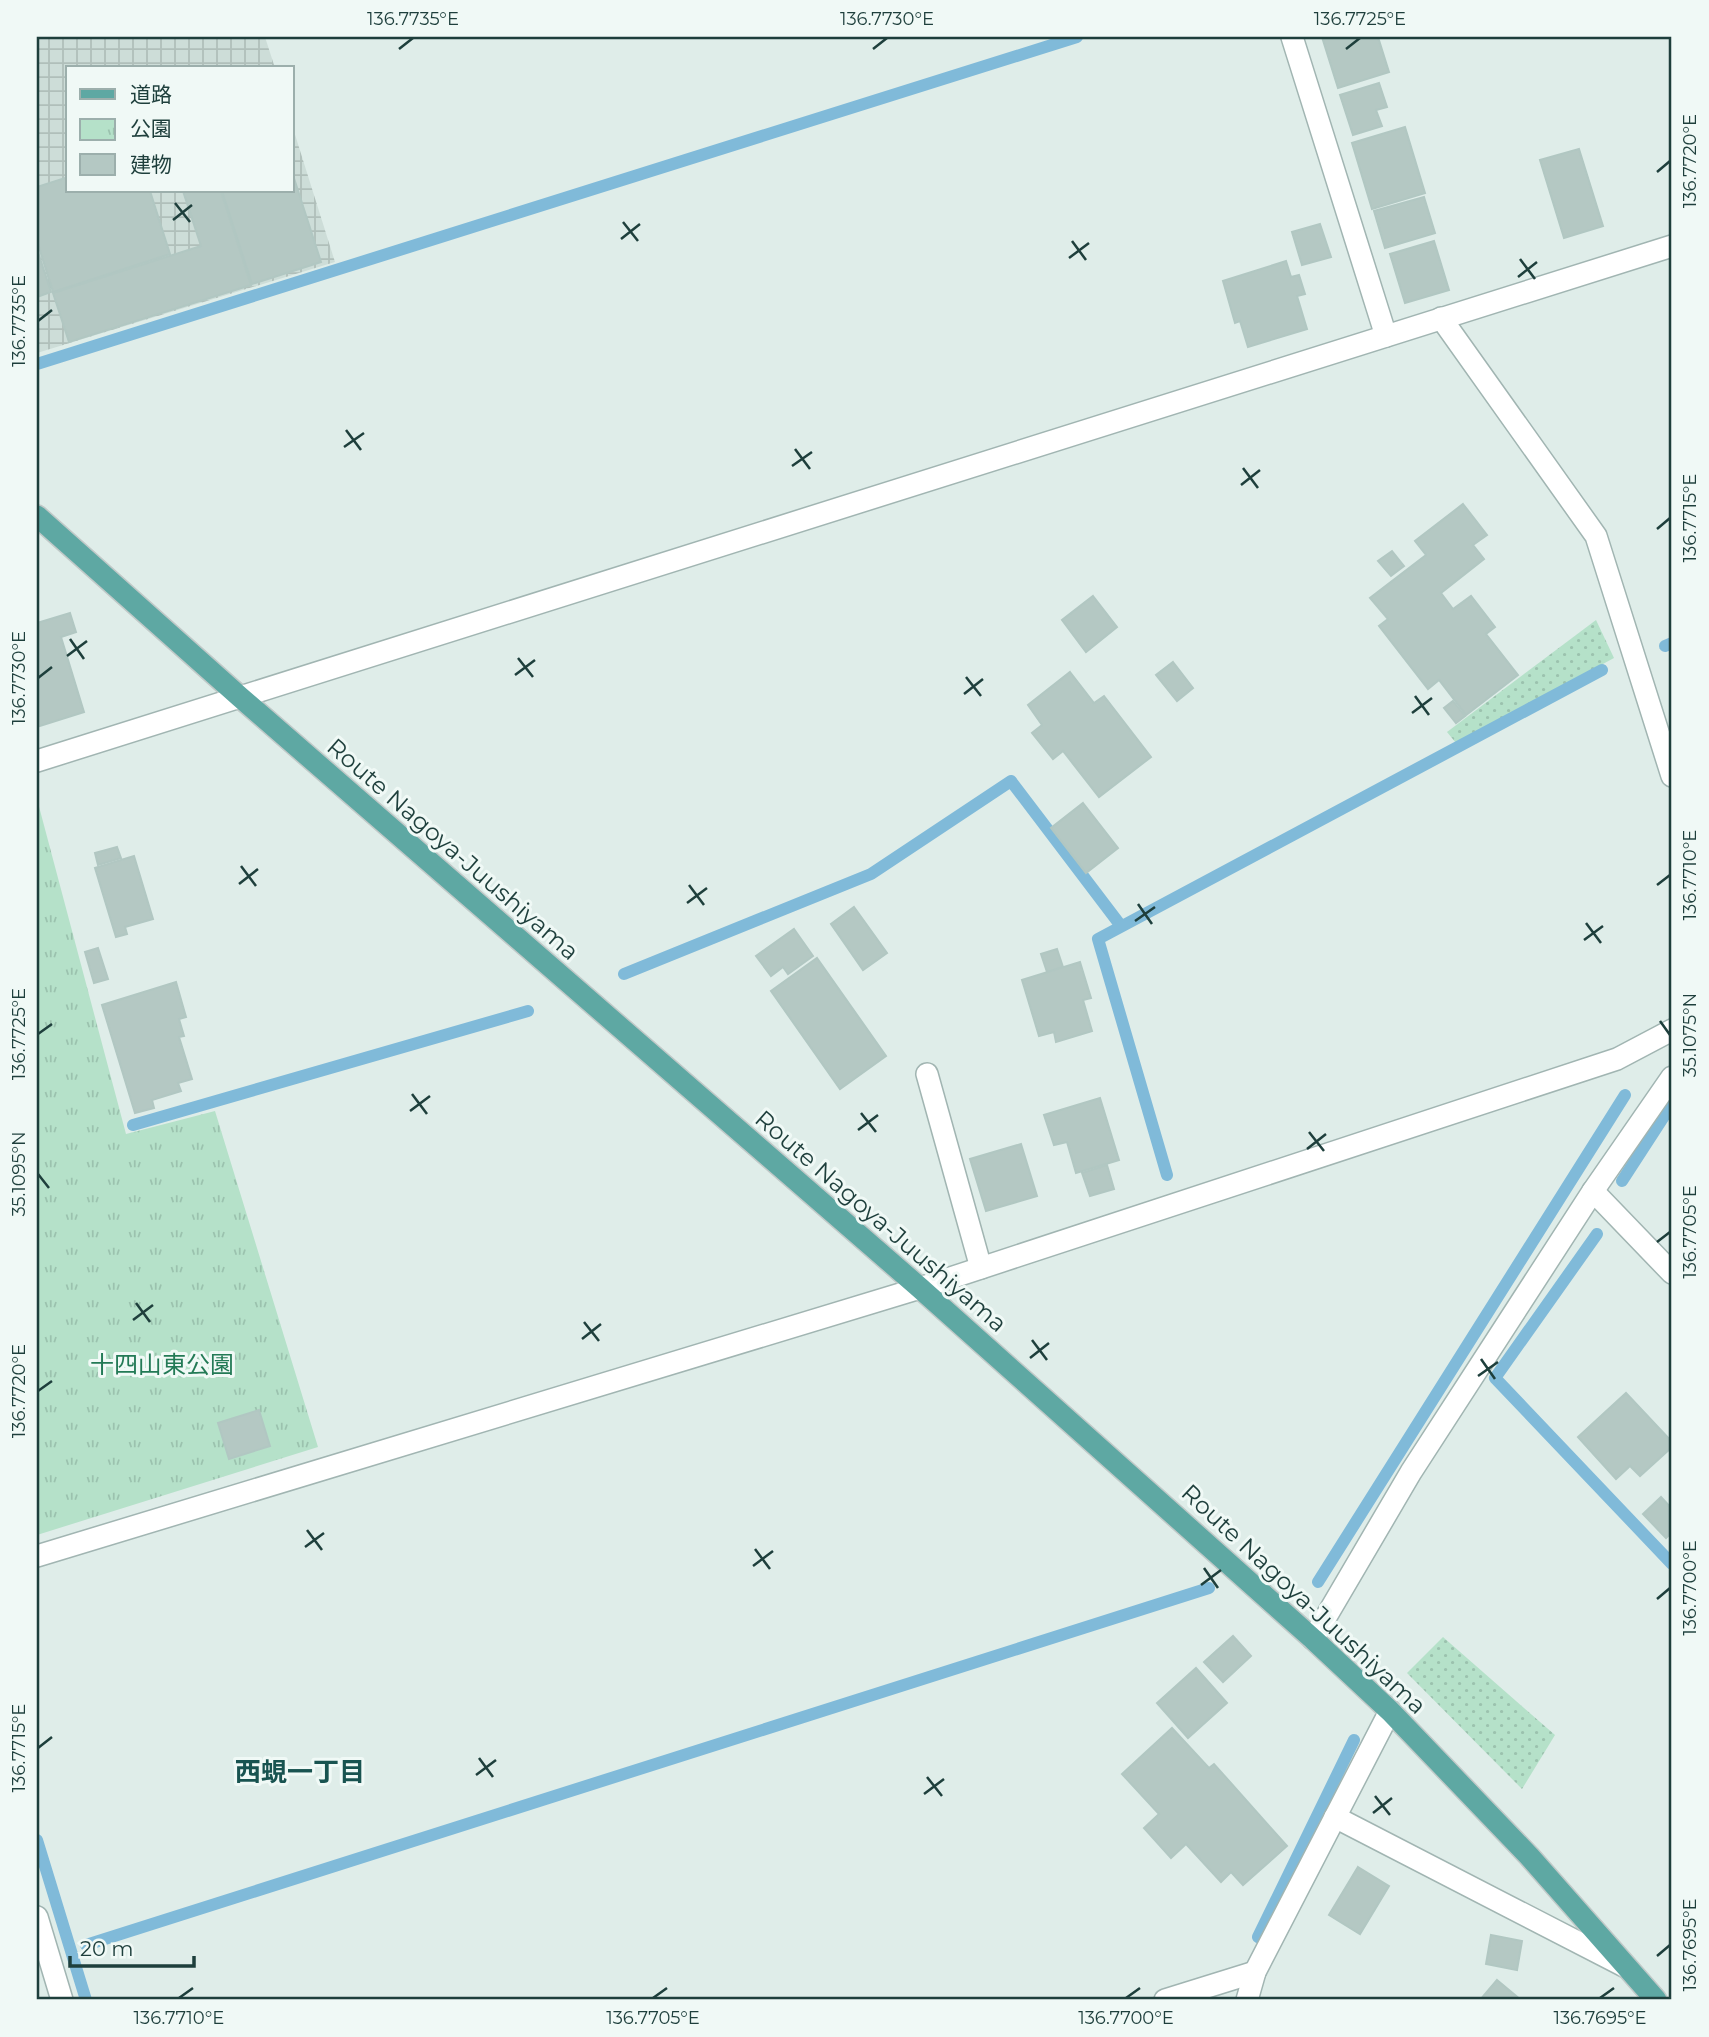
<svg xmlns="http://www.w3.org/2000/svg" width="1709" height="2037" font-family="Montserrat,'Noto Sans JP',sans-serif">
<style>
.industrial{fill:url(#industrial-grid)}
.park{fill:url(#park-tufts)}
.garden{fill:url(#garden-dots)}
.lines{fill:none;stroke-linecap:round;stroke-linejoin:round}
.stream{stroke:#80bad9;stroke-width:12}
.building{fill:#b4c8c3;stroke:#b1c7c2;stroke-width:2}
.minor-casing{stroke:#a1b5b2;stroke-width:24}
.major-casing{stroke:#c0c9c8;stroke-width:24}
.minor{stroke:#fff;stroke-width:21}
.major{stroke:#5ea8a3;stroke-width:21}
.ticks{fill:none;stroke:#1e3f3c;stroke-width:2.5}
.labels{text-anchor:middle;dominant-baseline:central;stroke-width:6;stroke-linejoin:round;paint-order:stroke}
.street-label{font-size:24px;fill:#1e3f3c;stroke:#f0f9f6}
.park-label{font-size:24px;fill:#237a56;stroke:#f0f9f6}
.neighbourhood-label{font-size:26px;font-weight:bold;fill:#185350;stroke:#f0f9f6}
.neatline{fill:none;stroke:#1e3f3c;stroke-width:2.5}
.ticks-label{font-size:18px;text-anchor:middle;fill:#1e3f3c}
</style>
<defs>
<pattern id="industrial-grid" width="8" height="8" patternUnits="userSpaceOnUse" patternTransform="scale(1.75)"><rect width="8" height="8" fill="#cdddd8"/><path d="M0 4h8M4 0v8" fill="none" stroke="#b0bfba"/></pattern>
<pattern id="park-tufts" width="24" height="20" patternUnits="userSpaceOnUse" patternTransform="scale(1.75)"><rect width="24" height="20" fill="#b5e1c9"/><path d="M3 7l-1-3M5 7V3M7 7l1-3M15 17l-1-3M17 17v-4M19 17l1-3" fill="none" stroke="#9bc2ae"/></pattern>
<pattern id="garden-dots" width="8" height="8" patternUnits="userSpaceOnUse" patternTransform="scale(1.75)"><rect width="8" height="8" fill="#b5e1c9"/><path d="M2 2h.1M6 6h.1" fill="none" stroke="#9bc2ae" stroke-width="1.8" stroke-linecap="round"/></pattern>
</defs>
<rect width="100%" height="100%" fill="#dfede9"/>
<path class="industrial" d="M37 37H265L275 68H68V191H292V125L335 262 37 353Z"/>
<path class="park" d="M37 799 126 1134 215 1111 318 1447 37 1535Z"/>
<g class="garden">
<path d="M1596 620 1614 658 1456 743 1447 732Z"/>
<path d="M1443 1637 1555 1735 1522 1789 1407 1673Z"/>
</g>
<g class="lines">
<g class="stream">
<path d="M37 364 1077 37"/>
<path d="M1665 646 1672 643"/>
<path d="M624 974 871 874 1011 781 1121 926"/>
<path d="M133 1125 528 1011"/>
<path d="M1167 1175 1098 939 1602 670"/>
<path d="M1622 1181 1672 1104"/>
<path d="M1597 1234 1495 1378 1672 1564"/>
<path d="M1318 1582 1625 1095"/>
<path d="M37 1840 86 2000"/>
<path d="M1258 1937 1354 1740"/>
<path d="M86 1945 1209 1588"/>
</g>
</g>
<g class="building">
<path d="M1322 37H1378L1389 72 1338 88Z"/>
<path d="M1379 83 1387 107 1376 110 1382 126 1353 135 1340 95Z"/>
<path d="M1405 127 1425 193 1372 209 1352 143Z"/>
<path d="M1579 149 1603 226 1564 238 1540 160Z"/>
<path d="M292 172 321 262 252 284 222 191H292Z"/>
<path d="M68 177V191H150L170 254 53 292 37 241V187Z"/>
<path d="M183 191H221L251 285 69 342 53 293 201 246Z"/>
<path d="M1424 197 1435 233 1385 248 1374 211Z"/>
<path d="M1320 224 1331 257 1302 265 1292 232Z"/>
<path d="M1434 241 1449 290 1405 303 1390 254Z"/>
<path d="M37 249 51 292 37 297Z"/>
<path d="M1286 261 1291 277 1299 275 1305 294 1297 296 1307 329 1248 347 1240 321 1235 323 1223 281Z"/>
<path d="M1463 504 1487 535 1473 545 1484 559 1441 593 1453 609 1471 596 1495 627 1486 634 1518 675 1466 715 1439 680 1428 689 1379 626 1388 619 1370 598 1426 555 1415 541Z"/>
<path d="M1392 551 1404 566 1391 576 1378 561Z"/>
<path d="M1093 596 1117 627 1086 652 1062 620Z"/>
<path d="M70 613 76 632 61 637 84 712 37 727V623Z"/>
<path d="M1173 662 1193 688 1177 701 1156 675Z"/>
<path d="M1070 672 1094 703 1104 696 1151 757 1099 797 1063 751 1053 759 1032 733 1042 725 1028 705Z"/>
<path d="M1453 701 1465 716 1456 723 1444 708Z"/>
<path d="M1083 803 1118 848 1086 873 1051 828Z"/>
<path d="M117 847 121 858 98 865 95 853Z"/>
<path d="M134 856 153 919 125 927 127 934 116 937 95 868Z"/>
<path d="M854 907 887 953 863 970 831 924Z"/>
<path d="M794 929 813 956 788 974 783 967 771 976 756 956Z"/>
<path d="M98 948 108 979 94 983 85 952Z"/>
<path d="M1057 949 1063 967 1047 972 1041 954Z"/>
<path d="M817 958 886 1056 840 1089 771 991Z"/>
<path d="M1080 962 1091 998 1083 1000 1092 1031 1056 1042 1054 1032 1039 1036 1022 980Z"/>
<path d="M176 982 186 1017 179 1019 184 1036 179 1037 192 1079 178 1083 181 1091 152 1100 154 1108 135 1113 102 1005Z"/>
<path d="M1100 1098 1119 1160 1076 1173 1067 1142 1054 1145 1044 1115Z"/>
<path d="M1021 1144 1037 1196 986 1211 970 1159Z"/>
<path d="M1107 1165 1114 1189 1090 1196 1082 1173Z"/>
<path d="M1626 1393 1672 1442V1447L1640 1476 1630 1466 1616 1479 1578 1437Z"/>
<path d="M259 1410 270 1446 229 1459 218 1423Z"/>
<path d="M1661 1497 1672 1509V1532L1666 1538 1643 1514Z"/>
<path d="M1233 1636 1251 1656 1223 1682 1204 1662Z"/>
<path d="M1196 1668 1227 1703 1188 1738 1157 1703Z"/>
<path d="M1172 1728 1209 1768 1214 1764 1287 1846 1243 1885 1231 1872 1221 1882 1186 1844 1171 1858 1144 1828 1159 1814 1122 1774Z"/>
<path d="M1358 1867 1389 1886 1360 1934 1329 1915Z"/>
<path d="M1491 1935 1522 1941 1517 1970 1486 1964Z"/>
<path d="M1497 1980 1521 2000H1480Z"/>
</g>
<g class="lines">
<g class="minor-casing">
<g id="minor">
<path d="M1292 37 1386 336"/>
<path d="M1441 318 1596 536 1672 776"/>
<path d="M37 761 1672 246"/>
<path d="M927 1074 981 1268"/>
<path d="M1593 1191 1672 1273"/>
<path d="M37 1556 920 1288 1617 1059 1672 1030"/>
<path d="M1313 1639 1411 1472 1593 1191 1672 1077"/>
<path d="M1335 1817 1626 1967"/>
<path d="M37 1917 62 2000"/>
<path d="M1165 2000 1255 1972"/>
<path d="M1247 2000 1255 1972 1390 1711"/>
</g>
</g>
<g class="major-casing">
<path id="major" d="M37 516 240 697 920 1288 1313 1639 1390 1711 1529 1856 1656 2000"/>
</g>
<use href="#minor" class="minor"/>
<use href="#major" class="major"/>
</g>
<path class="ticks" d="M399 49 413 38M873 49 887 38M1346 49 1360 38M1657 172 1670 161M175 203 190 222M173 220 192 205M623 222 638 241M621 239 640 224M1072 241 1086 260M1069 258 1089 243M1520 259 1535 279M1518 277 1537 262M38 321 52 310M346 430 361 450M344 447 364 433M795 449 810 469M792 466 812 452M1243 468 1258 488M1241 485 1260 470M1657 529 1670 518M70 639 84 659M67 656 87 641M518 658 533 677M515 675 535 660M966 677 981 696M38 678 52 667M964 694 983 679M1415 696 1429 715M1412 713 1432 698M241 866 256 886M239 884 258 869M689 885 704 905M1657 885 1670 875M687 903 707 888M1138 904 1152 924M1135 921 1155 907M1586 923 1601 943M1584 940 1603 926M1660 1021 1670 1035M38 1034 52 1024M412 1094 427 1114M410 1111 430 1096M861 1113 876 1132M858 1130 878 1115M1309 1132 1324 1151M1307 1149 1326 1134M38 1174 49 1188M1657 1242 1670 1232M136 1303 150 1322M133 1320 153 1305M584 1322 599 1341M582 1339 601 1324M1032 1340 1047 1360M1030 1358 1049 1343M1481 1359 1495 1379M1478 1376 1498 1362M38 1391 52 1381M307 1530 322 1550M305 1547 324 1533M755 1549 770 1569M753 1566 773 1551M1204 1568 1218 1588M1201 1585 1221 1570M1657 1599 1670 1588M38 1748 52 1737M479 1758 493 1777M476 1775 496 1760M927 1777 942 1796M924 1794 944 1779M1375 1796 1390 1815M1373 1813 1392 1798M1657 1956 1670 1945M179 1998 193 1988M653 1998 667 1988M1126 1998 1140 1988M1600 1998 1614 1988"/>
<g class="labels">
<g class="street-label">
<text transform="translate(453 849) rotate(41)">Route Nagoya-Juushiyama</text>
<text transform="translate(881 1221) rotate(41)">Route Nagoya-Juushiyama</text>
<text transform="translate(1304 1599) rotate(43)">Route Nagoya-Juushiyama</text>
</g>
<g class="park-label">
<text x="162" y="1364">十四山東公園</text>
</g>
<g class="neighbourhood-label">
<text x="300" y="1772">西蜆一丁目</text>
</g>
</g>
<rect width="1709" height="2037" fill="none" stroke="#f0f9f6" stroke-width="77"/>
<rect x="66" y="66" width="228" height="126" fill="#f0f9f6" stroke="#9cafac" stroke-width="2"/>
<rect x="80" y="89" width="35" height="10" fill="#5ea8a3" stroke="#9cafac" stroke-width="2"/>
<text x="130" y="102" font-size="21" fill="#1e3f3c">道路</text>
<rect x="80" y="119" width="35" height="21" fill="url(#park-tufts)" stroke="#9cafac" stroke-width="2"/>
<text x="130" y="136" font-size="21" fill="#1e3f3c">公園</text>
<rect x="80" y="154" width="35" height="21" fill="#b4c8c3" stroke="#9cafac" stroke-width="2"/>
<text x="130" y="172" font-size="21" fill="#1e3f3c">建物</text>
<path d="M70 1956v10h124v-10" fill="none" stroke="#1e3f3c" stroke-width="3.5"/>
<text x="80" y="1956" font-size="21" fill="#1e3f3c" stroke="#f0f9f6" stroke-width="5" paint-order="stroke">20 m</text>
<rect x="38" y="38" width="1632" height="1960" class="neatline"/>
<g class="ticks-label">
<text x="413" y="25">136.7735°E</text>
<text x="887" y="25">136.7730°E</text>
<text x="1360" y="25">136.7725°E</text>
<text transform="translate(1690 161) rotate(-90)" y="6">136.7720°E</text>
<text transform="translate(19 321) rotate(-90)" y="6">136.7735°E</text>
<text transform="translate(1690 518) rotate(-90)" y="6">136.7715°E</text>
<text transform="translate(19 678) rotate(-90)" y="6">136.7730°E</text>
<text transform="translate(1690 875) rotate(-90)" y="6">136.7710°E</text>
<text transform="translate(19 1034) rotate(-90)" y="6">136.7725°E</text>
<text transform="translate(1690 1035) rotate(-90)" y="6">35.1075°N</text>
<text transform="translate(19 1174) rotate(-90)" y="6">35.1095°N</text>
<text transform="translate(1690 1232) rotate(-90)" y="6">136.7705°E</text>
<text transform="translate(19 1391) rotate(-90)" y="6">136.7720°E</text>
<text transform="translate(1690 1588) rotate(-90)" y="6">136.7700°E</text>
<text transform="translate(19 1748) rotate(-90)" y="6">136.7715°E</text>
<text transform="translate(1690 1945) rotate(-90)" y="6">136.7695°E</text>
<text x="179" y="2024">136.7710°E</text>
<text x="653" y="2024">136.7705°E</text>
<text x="1126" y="2024">136.7700°E</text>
<text x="1600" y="2024">136.7695°E</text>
</g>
</svg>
